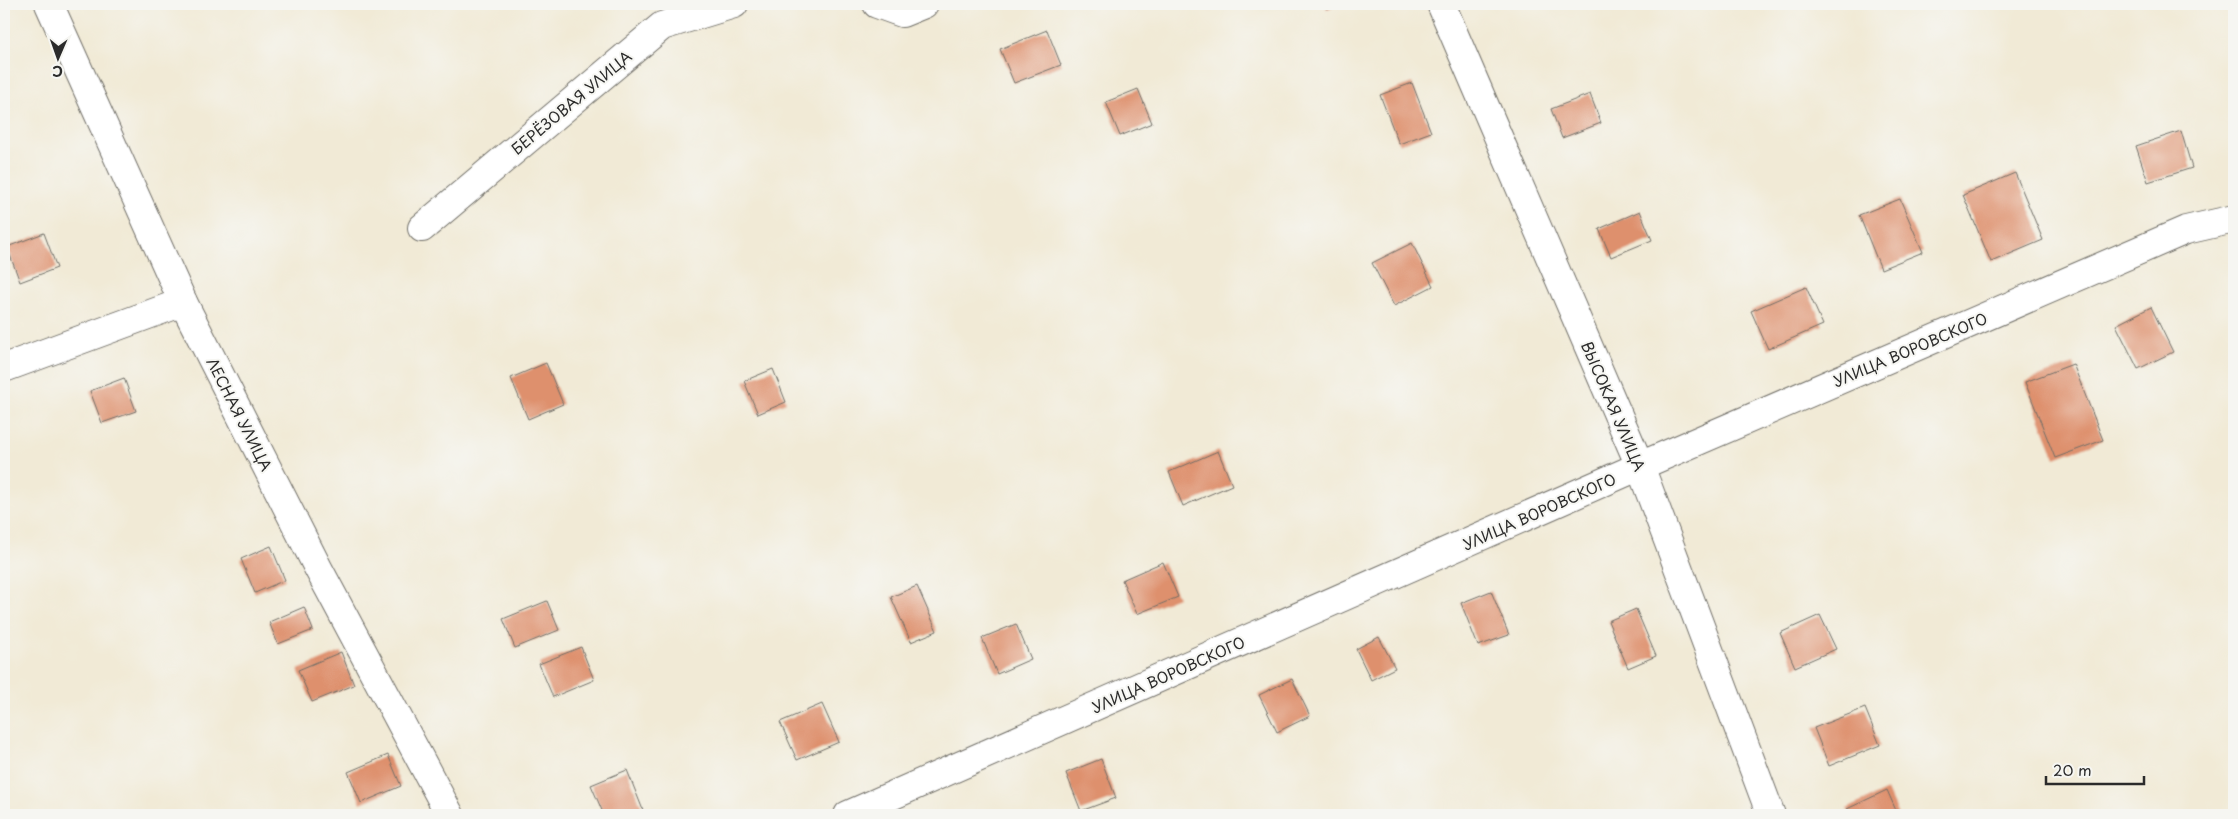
<svg xmlns="http://www.w3.org/2000/svg" width="2238" height="819" font-family="'Playpen Sans',sans-serif">
<style>
.building{fill:#de906d}
.lines{fill:none;stroke-linecap:round;stroke-linejoin:round}
.street-casing{stroke:#706e67;stroke-width:30}
.street{stroke:#fff;stroke-width:28}
.labels{text-anchor:middle;dominant-baseline:central;stroke-width:4;stroke-linejoin:round;paint-order:stroke}
.street-label{font-size:15px;fill:#2b2b2b;stroke:#f6f6f2}
</style>
<rect width="100%" height="100%" fill="#f6f6f2"/>
<filter id="ink" filterUnits="userSpaceOnUse"><feTurbulence type="fractalNoise" baseFrequency=".02" numOctaves="2"/><feDisplacementMap in="SourceGraphic" scale="10" xChannelSelector="R" yChannelSelector="G"/><feConvolveMatrix kernelMatrix="1 2 1 2 8 2 1 2 1" color-interpolation-filters="sRGB"/></filter>
<filter id="wash" filterUnits="userSpaceOnUse"><feTurbulence type="fractalNoise" baseFrequency=".0096" numOctaves="4" result="noise"/><feDisplacementMap in="SourceGraphic" scale="20" xChannelSelector="R" yChannelSelector="G"/><feGaussianBlur stdDeviation="1.12" result="paint"/><feColorMatrix in="noise" values="0 0 0 0 0 0 0 0 0 0 0 0 0 0 0 0 0 1.4 0 .05"/><feComposite in="paint" operator="in"/></filter>
<g filter="url(#wash)">
<rect width="100%" height="100%" fill="#f1ead6"/>
<g id="blocks">
<g class="building">
<path d="M1325 4H1341L1327 9Z"/>
<path d="M1047 30 1061 65 1014 83 1000 49Z"/>
<path d="M1412 83 1431 132 1399 144 1380 95Z"/>
<path d="M1138 89 1152 123 1120 136 1106 102Z"/>
<path d="M1590 94 1601 123 1562 138 1551 109Z"/>
<path d="M2181 131 2192 168 2148 182 2136 146Z"/>
<path d="M2015 173 2043 240 1991 262 1963 195Z"/>
<path d="M1900 199 1923 252 1881 269 1859 215Z"/>
<path d="M1640 211 1652 240 1611 257 1599 229Z"/>
<path d="M44 233 57 268 20 282 7 247Z"/>
<path d="M1412 243 1433 286 1394 306 1372 263Z"/>
<path d="M1806 287 1823 325 1768 349 1751 311Z"/>
<path d="M2151 307 2173 352 2138 369 2116 325Z"/>
<path d="M546 363 563 404 528 419 511 378Z"/>
<path d="M2073 364 2103 440 2055 458 2025 382Z"/>
<path d="M773 369 786 402 758 414 744 381Z"/>
<path d="M124 378 136 411 102 423 90 391Z"/>
<path d="M1218 451 1232 485 1183 506 1169 472Z"/>
<path d="M271 546 285 580 255 593 241 559Z"/>
<path d="M1163 562 1178 597 1137 614 1122 580Z"/>
<path d="M917 586 937 631 911 642 891 597Z"/>
<path d="M1491 591 1509 635 1478 646 1461 603Z"/>
<path d="M547 601 559 630 515 648 503 619Z"/>
<path d="M304 607 313 630 278 644 269 622Z"/>
<path d="M1636 609 1656 656 1628 668 1608 621Z"/>
<path d="M1820 615 1836 649 1795 667 1780 633Z"/>
<path d="M1016 624 1031 659 997 674 982 638Z"/>
<path d="M1379 637 1395 668 1371 680 1356 649Z"/>
<path d="M581 647 594 680 553 697 539 664Z"/>
<path d="M341 652 354 685 312 702 298 670Z"/>
<path d="M1292 679 1310 716 1277 732 1259 695Z"/>
<path d="M822 704 839 742 797 760 780 722Z"/>
<path d="M1865 708 1880 745 1829 766 1814 728Z"/>
<path d="M388 755 401 786 361 803 348 772Z"/>
<path d="M1101 759 1116 798 1081 811 1066 773Z"/>
<path d="M627 770 645 815H604L591 785Z"/>
<path d="M1887 790 1898 815H1850L1847 809Z"/>
</g>
</g>
</g>
<g filter="url(#ink)">
<use href="#blocks" fill-opacity="0" stroke="#706e67" stroke-width="1"/>
<g class="lines">
<g class="street-casing">
<g id="street">
<path d="M49 4 183 302 318 568 450 815"/>
<path d="M877 4 902 13 924 4"/>
<path d="M1441 4 1640 466 1771 815"/>
<path d="M422 228 662 26 734 4"/>
<path d="M4 368 183 302"/>
<path d="M848 815 1640 466 2186 230 2234 219"/>
</g>
</g>
<use href="#street" class="street"/>
</g>
</g>
<g class="labels">
<g class="street-label">
<text transform="translate(571 102) rotate(-40)">БЕРЁЗОВАЯ УЛИЦА</text>
<text transform="translate(1910 349) rotate(-23)">УЛИЦА ВОРОВСКОГО</text>
<text transform="translate(1614 406) rotate(67)">ВЫСОКАЯ УЛИЦА</text>
<text transform="translate(240 414) rotate(63)">ЛЕСНАЯ УЛИЦА</text>
<text transform="translate(1539 511) rotate(-24)">УЛИЦА ВОРОВСКОГО</text>
<text transform="translate(1168 674) rotate(-24)">УЛИЦА ВОРОВСКОГО</text>
</g>
</g>
<rect width="2238" height="819" fill="none" stroke="#f6f6f2" stroke-width="20"/>
<g transform="translate(58 58) rotate(182)" stroke="#f6f6f2" stroke-width="4" paint-order="stroke">
<path d="M0-4L9 19L0 12L-9 19Z" fill="#2b2b2b"/>
<text y="-8" font-size="14" font-weight="bold" text-anchor="middle" fill="#2b2b2b">С</text>
</g>
<path d="M2046 776v8h98v-8" fill="none" stroke="#2b2b2b" stroke-width="2.5"/>
<text x="2053" y="776" font-size="15" fill="#2b2b2b" stroke="#f6f6f2" stroke-width="4" paint-order="stroke">20 m</text>
</svg>
